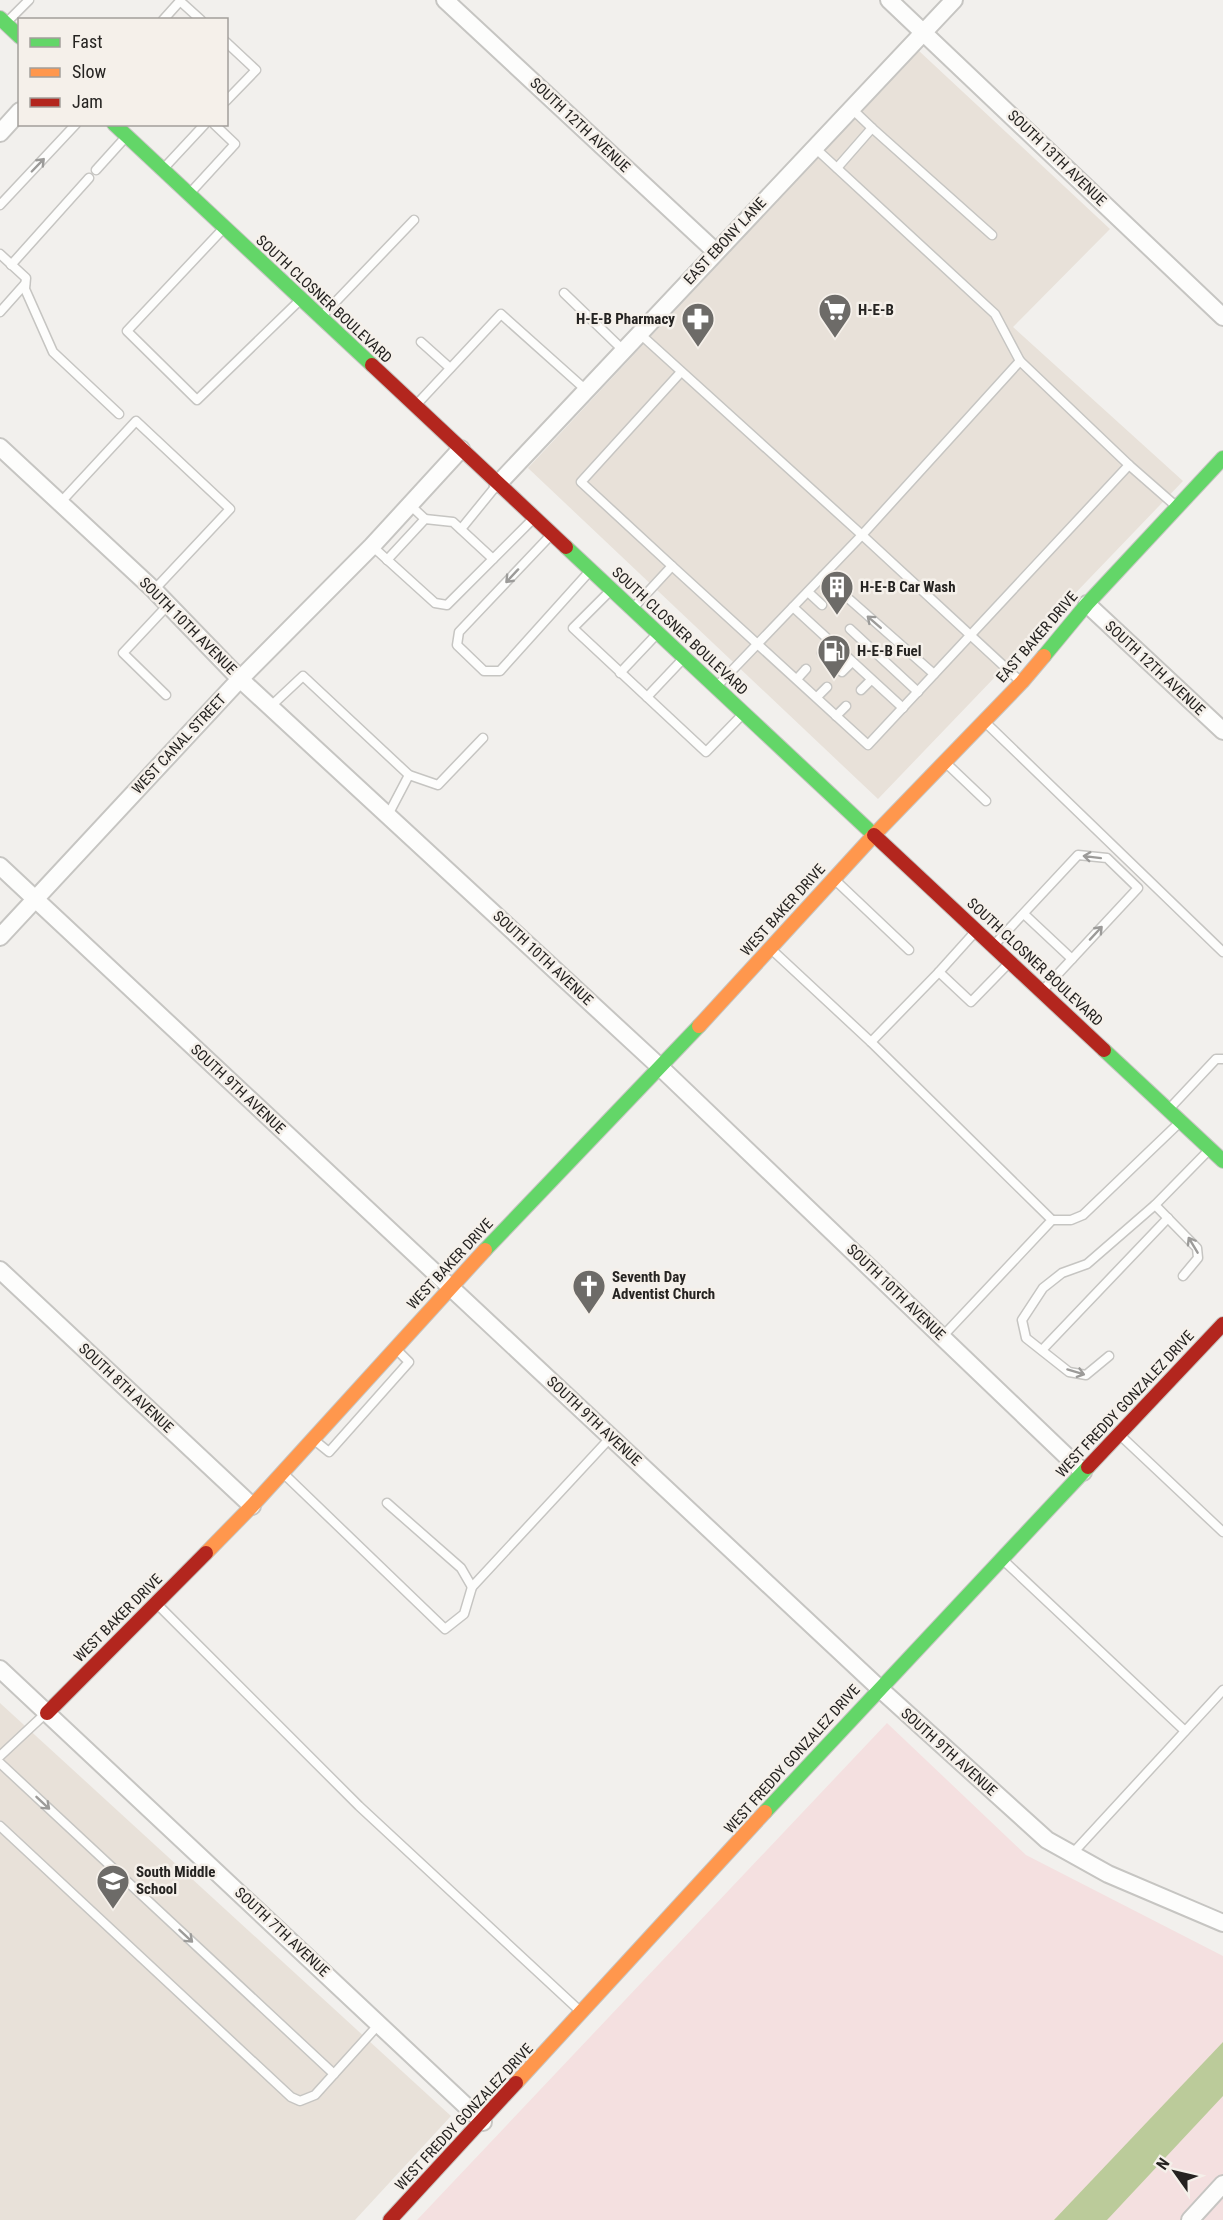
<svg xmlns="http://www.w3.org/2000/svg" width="1223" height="2220" font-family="'Roboto Condensed',sans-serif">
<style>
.built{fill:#e8e1d9}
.grass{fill:#f4e0e0}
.water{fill:#bbcb9a}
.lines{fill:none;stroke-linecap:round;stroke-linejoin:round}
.lane-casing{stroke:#c6c5c2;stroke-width:11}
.street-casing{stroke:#c6c5c2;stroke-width:20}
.fast-casing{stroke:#c6c5c2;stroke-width:16}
.slow-casing{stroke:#c6c5c2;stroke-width:16}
.jam-casing{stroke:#c6c5c2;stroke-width:16}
.lane{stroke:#fdfdfc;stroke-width:8}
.street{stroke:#fdfdfc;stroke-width:16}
.fast{stroke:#63d668;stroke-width:14}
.slow{stroke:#ff974d;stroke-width:14}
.jam{stroke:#b3261e;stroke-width:14}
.oneway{stroke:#9c9b99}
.labels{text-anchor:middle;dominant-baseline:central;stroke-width:5;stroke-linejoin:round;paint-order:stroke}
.street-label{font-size:15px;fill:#252321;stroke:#f5f0ea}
.poi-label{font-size:15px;font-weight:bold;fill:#252321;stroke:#f5f0ea;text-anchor:start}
</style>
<rect width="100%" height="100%" fill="#f2f0ed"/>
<g class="built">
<path d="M918 50 1110 229 1013 327 1183 481 878 799 528 468Z"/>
<path d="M0 1703 451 2116 355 2220H0Z"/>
</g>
<path class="grass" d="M887 1723 1026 1855 1223 1956V2220H417Z"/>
<path class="water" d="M1223 2042V2096L1107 2220H1054Z"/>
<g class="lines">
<g class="lane-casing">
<g id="lane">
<path d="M163 20 180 1 201 20"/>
<path d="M8 21 29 0"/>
<path d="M226 42 256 70 226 101"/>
<path d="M851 108 872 128"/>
<path d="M814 147 995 314 1020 361 862 535 1019 680"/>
<path d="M164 168 205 124"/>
<path d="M837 168 872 128 992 235"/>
<path d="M96 170 124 139"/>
<path d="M191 192 235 144 214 124"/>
<path d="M0 205 76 124"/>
<path d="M222 230 127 331 197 400 298 302"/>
<path d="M0 254 26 278 25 289 53 352 119 414"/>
<path d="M11 265 89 178"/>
<path d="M564 293 623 350"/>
<path d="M0 312 25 284"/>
<path d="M323 315 414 220"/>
<path d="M639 333 862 535 719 684"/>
<path d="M421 342 450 368"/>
<path d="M1020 361 1129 465"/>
<path d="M417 404 501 314 586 390"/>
<path d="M60 503 136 421 230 509 154 590"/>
<path d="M410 505 425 519"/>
<path d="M461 529 496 486"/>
<path d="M550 536 459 632 457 645 484 671H500L589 572"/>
<path d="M372 546 435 603 447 605 533 519"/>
<path d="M387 560 425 519 453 522 493 559"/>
<path d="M672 566 581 482 681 372"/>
<path d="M823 576 934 674"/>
<path d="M609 592 573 628 706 752 741 716"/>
<path d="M808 592 822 605"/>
<path d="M635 606 672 566 868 745 1129 465 1177 507"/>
<path d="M793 607 903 708"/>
<path d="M850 629 918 692"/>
<path d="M822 653 832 643"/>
<path d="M842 672 852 662"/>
<path d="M620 673 655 636"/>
<path d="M797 679 806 669"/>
<path d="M861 690 871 680"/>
<path d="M166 695 123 653 168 605"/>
<path d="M647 697 681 661"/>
<path d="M817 697 827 687"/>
<path d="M271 706 303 676 409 775 388 815"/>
<path d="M836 716 846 706"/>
<path d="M986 723 1223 952"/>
<path d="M945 762 986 801"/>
<path d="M409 775 438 785 483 738"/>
<path d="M834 879 909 950"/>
<path d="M1024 914 1072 959"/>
<path d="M995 944 1078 855 1107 858 1138 888 1044 989"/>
<path d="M771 949 871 1042 1052 1220 942 1337"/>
<path d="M939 972 975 932"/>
<path d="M871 1042 939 972 971 1002 1008 964"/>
<path d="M1170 1108 1216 1059H1223"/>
<path d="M1155 1205 1197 1248 1198 1258 1183 1276"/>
<path d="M1052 1220H1071L1083 1215 1178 1124"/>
<path d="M1042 1350 1168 1218"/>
<path d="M1109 1356 1086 1375 1069 1372 1026 1338 1022 1320 1043 1288 1062 1273 1087 1264 1155 1205 1208 1151"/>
<path d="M1121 1436 1223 1532"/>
<path d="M313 1439 329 1452 409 1362 395 1348"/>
<path d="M283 1473 445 1629 464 1614 472 1587 611 1437"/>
<path d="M387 1503 461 1568 472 1587"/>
<path d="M1002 1559 1185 1731"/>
<path d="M157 1604 359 1806 580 2011"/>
<path d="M0 1756 46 1713"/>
<path d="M0 1763 334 2074"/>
<path d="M0 1826 291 2097 300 2101 315 2095 380 2023"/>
<path d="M1072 1854 1223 1690"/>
</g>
</g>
<g class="street-casing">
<g id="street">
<path d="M445 0 715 251"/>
<path d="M889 0 1223 317"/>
<path d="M0 133 20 111"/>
<path d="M0 447 154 590 240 679 661 1068 1083 1472"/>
<path d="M498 484 954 0"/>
<path d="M1087 604 1223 731"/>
<path d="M0 866 879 1688 1047 1840 1108 1874 1223 1923"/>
<path d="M0 937 240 679 372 546 461 449"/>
<path d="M0 1270 252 1506"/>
<path d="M0 1669 483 2122"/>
<path d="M1190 2220 1223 2184"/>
</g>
</g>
<g class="fast-casing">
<g id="fast">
<path d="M0 18 20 37"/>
<path d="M114 124 372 365"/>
<path d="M566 547 874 835"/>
<path d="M1044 656 1087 604 1223 458"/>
<path d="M1104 1050 1223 1161"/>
<path d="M485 1250 699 1026"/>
<path d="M765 1812 1088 1467"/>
</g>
</g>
<g class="slow-casing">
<g id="slow">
<path d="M699 1026 874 835 1022 682 1044 656"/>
<path d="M206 1553 252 1506 485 1250"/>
<path d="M516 2083 765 1812"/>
</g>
</g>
<g class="jam-casing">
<g id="jam">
<path d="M372 365 566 547"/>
<path d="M874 835 1104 1050"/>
<path d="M1088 1467 1223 1324"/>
<path d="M47 1713 206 1553"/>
<path d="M390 2220 516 2083"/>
</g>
</g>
<use href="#lane" class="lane"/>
<use href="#street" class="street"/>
<use href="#fast" class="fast"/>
<use href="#slow" class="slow"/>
<use href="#jam" class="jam"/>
</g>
<defs><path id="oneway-shaft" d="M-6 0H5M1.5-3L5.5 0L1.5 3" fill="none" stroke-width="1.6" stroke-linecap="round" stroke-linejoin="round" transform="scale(1.5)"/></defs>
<g class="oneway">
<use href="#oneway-shaft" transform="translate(38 165) rotate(-46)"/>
<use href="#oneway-shaft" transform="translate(512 576) rotate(133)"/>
<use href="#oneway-shaft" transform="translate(874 622) rotate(-139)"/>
<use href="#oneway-shaft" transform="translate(1092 857) rotate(-173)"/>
<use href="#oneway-shaft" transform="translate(1096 933) rotate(-47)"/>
<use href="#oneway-shaft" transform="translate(1193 1245) rotate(-121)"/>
<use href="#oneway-shaft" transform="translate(1076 1372) rotate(17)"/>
<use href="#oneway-shaft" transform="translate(43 1803) rotate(43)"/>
<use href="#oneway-shaft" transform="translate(186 1936) rotate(43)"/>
</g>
<defs>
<g id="supermarket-pin" transform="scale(1.725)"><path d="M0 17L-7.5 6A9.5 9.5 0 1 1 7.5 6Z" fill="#6d6b68" stroke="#f5f0ea"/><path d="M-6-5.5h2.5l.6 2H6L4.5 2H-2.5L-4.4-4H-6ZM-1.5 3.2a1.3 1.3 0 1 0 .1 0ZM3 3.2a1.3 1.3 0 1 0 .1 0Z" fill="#fff"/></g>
<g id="pharmacy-pin" transform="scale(1.725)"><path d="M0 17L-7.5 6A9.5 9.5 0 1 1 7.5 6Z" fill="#6d6b68" stroke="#f5f0ea"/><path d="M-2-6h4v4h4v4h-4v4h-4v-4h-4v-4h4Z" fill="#fff"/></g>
<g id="building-pin" transform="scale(1.725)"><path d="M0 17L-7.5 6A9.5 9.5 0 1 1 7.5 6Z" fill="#6d6b68" stroke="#f5f0ea"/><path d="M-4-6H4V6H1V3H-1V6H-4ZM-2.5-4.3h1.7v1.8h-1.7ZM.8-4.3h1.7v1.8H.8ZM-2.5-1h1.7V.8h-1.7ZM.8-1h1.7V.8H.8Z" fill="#fff"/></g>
<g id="fuel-pin" transform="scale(1.725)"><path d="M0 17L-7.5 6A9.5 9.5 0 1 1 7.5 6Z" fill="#6d6b68" stroke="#f5f0ea"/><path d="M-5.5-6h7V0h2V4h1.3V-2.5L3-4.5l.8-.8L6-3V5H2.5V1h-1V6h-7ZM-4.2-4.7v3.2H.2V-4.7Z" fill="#fff"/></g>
<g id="church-pin" transform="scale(1.725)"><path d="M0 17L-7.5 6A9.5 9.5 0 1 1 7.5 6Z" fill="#6d6b68" stroke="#f5f0ea"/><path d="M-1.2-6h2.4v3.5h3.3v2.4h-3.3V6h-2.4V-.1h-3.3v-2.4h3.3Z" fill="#fff"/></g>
<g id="school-pin" transform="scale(1.725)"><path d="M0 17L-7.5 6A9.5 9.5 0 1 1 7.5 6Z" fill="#6d6b68" stroke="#f5f0ea"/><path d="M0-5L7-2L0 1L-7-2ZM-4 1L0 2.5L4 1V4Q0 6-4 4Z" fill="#fff"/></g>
</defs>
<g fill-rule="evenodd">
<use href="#supermarket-pin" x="835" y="310"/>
<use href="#pharmacy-pin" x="698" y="319"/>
<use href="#building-pin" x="837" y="587"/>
<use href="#fuel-pin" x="834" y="651"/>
<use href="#church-pin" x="589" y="1286"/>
<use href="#school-pin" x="113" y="1881"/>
</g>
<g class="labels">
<g class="street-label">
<text transform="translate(580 125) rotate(43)">SOUTH 12TH AVENUE</text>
<text transform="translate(1057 158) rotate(44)">SOUTH 13TH AVENUE</text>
<text transform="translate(725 241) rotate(-47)">EAST EBONY LANE</text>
<text transform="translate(324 299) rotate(43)">SOUTH CLOSNER BOULEVARD</text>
<text transform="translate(188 626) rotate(45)">SOUTH 10TH AVENUE</text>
<text transform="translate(680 631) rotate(43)">SOUTH CLOSNER BOULEVARD</text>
<text transform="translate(1037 637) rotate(-49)">EAST BAKER DRIVE</text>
<text transform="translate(1155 668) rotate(43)">SOUTH 12TH AVENUE</text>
<text transform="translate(179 744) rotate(-47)">WEST CANAL STREET</text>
<text transform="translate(783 910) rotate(-48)">WEST BAKER DRIVE</text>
<text transform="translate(543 958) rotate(43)">SOUTH 10TH AVENUE</text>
<text transform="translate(1035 962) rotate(43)">SOUTH CLOSNER BOULEVARD</text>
<text transform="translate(238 1089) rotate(43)">SOUTH 9TH AVENUE</text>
<text transform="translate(450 1264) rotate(-47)">WEST BAKER DRIVE</text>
<text transform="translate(896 1292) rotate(44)">SOUTH 10TH AVENUE</text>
<text transform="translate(126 1388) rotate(43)">SOUTH 8TH AVENUE</text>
<text transform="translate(1125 1404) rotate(-47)">WEST FREDDY GONZALEZ DRIVE</text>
<text transform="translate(594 1421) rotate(43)">SOUTH 9TH AVENUE</text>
<text transform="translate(118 1618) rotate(-45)">WEST BAKER DRIVE</text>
<text transform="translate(949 1752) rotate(42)">SOUTH 9TH AVENUE</text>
<text transform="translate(792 1759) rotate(-48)">WEST FREDDY GONZALEZ DRIVE</text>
<text transform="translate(282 1932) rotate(43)">SOUTH 7TH AVENUE</text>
<text transform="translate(464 2117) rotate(-47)">WEST FREDDY GONZALEZ DRIVE</text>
</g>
<g class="poi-label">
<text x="858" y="310">H-E-B</text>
<text x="675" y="319" text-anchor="end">H-E-B Pharmacy</text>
<text x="860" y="587">H-E-B Car Wash</text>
<text x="857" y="651">H-E-B Fuel</text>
<text x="612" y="1277">Seventh Day<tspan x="612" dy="17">Adventist Church</tspan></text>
<text x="136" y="1872">South Middle<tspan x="136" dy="17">School</tspan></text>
</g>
</g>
<rect x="18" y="18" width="210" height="108" fill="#f5f0ea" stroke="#a29e9a" stroke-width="1.5"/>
<rect x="30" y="38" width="30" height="9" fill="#63d668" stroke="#a29e9a" stroke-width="1.5"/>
<text x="72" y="48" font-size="18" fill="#252321">Fast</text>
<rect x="30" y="68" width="30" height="9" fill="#ff974d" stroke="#a29e9a" stroke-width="1.5"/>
<text x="72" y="78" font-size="18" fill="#252321">Slow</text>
<rect x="30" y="98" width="30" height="9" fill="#b3261e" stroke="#a29e9a" stroke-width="1.5"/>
<text x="72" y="108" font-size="18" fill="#252321">Jam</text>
<g transform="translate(1175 2172) rotate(304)" stroke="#f5f0ea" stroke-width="4.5" paint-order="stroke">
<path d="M0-4.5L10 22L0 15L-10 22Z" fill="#252321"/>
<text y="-9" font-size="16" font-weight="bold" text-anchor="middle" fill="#252321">N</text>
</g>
</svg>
